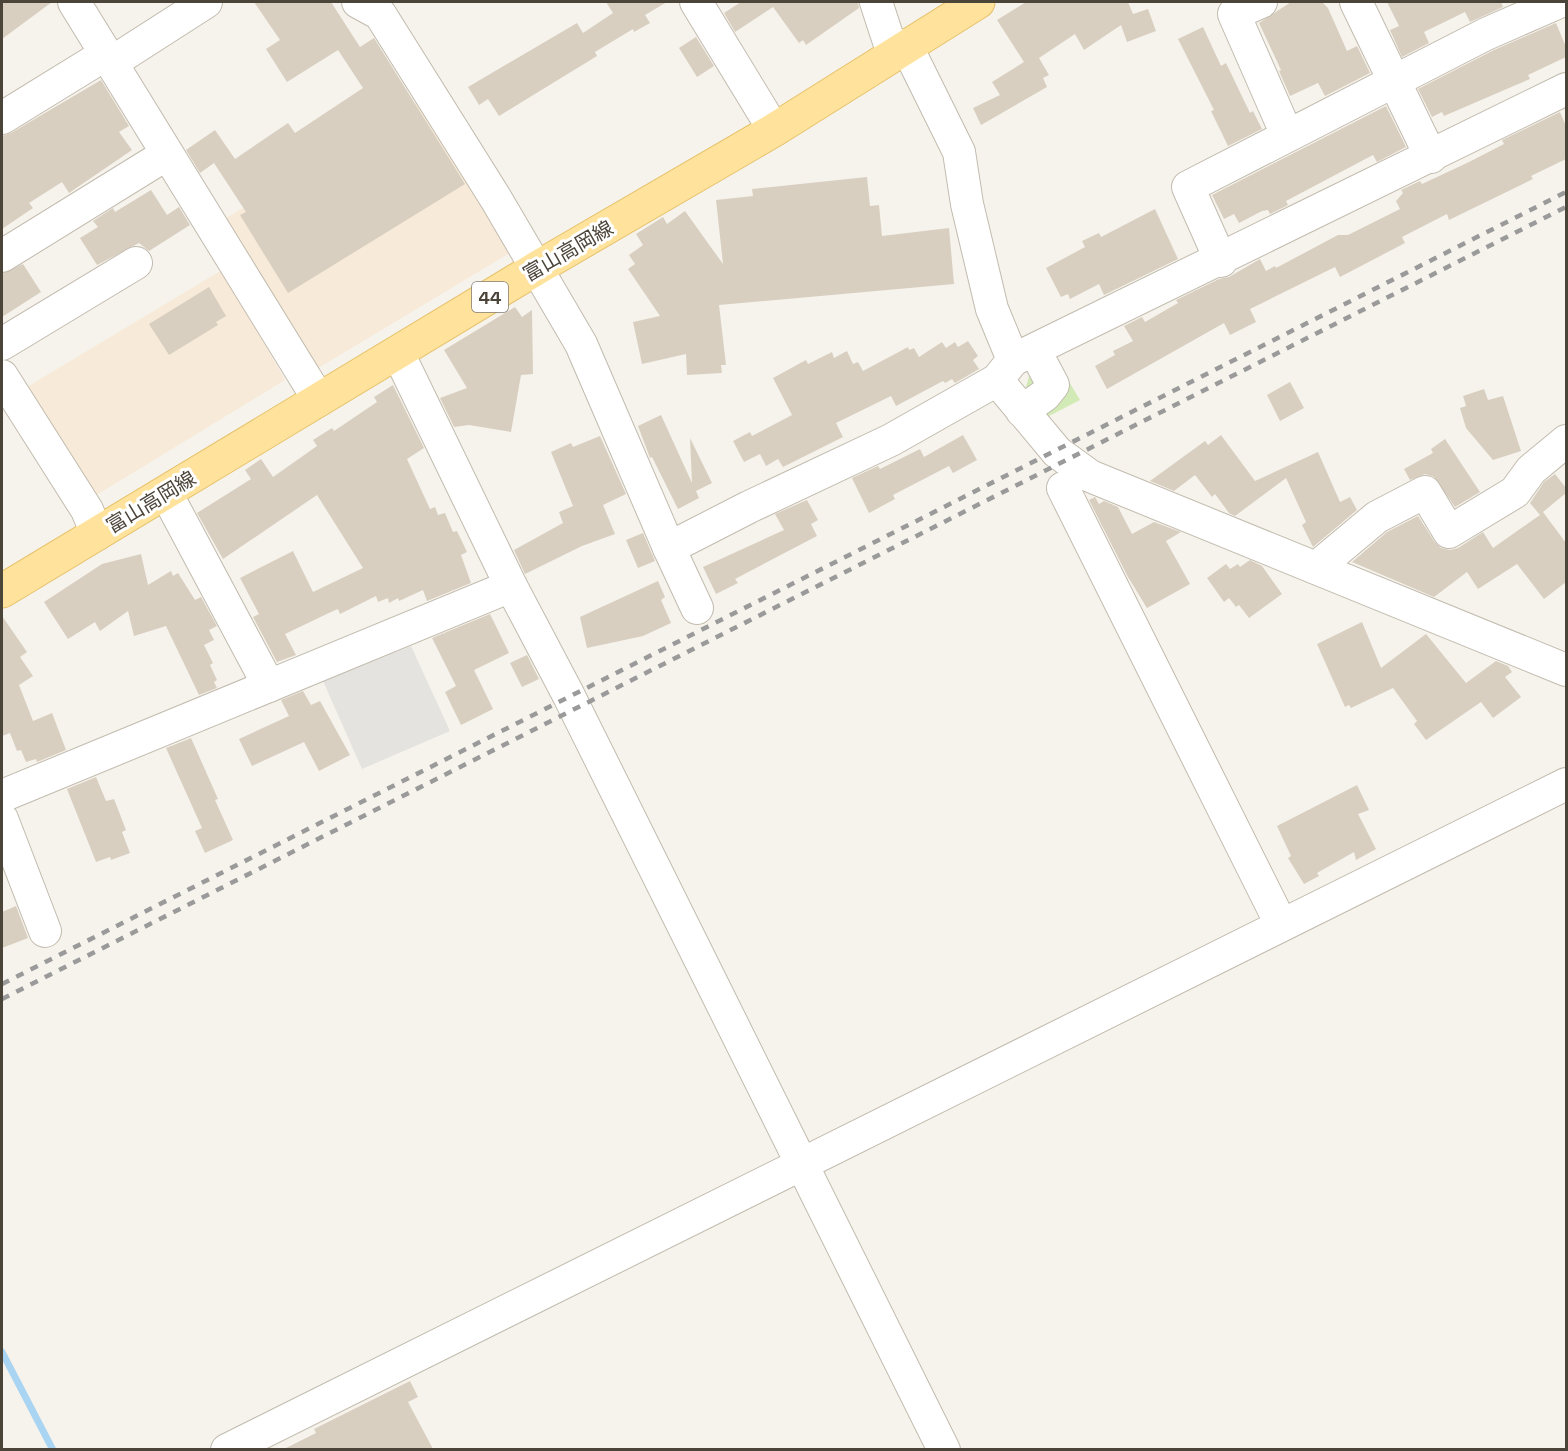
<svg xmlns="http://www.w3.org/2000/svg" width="1568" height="1451" font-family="'Space Grotesk','Noto Sans JP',sans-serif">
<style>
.commercial{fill:#f7ead8}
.green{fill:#d2eab5}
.parking{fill:#e5e3e0}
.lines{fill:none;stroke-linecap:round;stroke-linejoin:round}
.stream{stroke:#a9d4f2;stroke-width:7}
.building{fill:#d8cfc1}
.minor-casing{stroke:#c2bbae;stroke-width:34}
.major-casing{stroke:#e6c16a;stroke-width:35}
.minor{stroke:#fff;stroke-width:32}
.major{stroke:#ffe39c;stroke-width:33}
.rail{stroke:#9a9a9a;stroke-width:4.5;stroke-dasharray:8 8;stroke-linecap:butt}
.labels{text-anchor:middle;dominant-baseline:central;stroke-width:6;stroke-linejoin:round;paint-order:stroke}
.shield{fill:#fff;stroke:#817c74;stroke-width:1.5}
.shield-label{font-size:18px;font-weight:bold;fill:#4b4439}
.street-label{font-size:20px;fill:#4b4439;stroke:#fff}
</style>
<rect width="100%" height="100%" fill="#f6f3ec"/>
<g class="commercial">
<path d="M424 98 518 248 310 373 223 220Z"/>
<path d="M222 270 285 380 90 499 22 390Z"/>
</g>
<path class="green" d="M1053 355 1080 400 1047 417 1026 387 1031 369Z"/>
<path class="parking" d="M411 646 450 731 362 769 323 681Z"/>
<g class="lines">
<path class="stream" d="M2 1352 53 1450"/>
</g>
<g class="building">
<path d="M2 2H52L2 39Z"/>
<path d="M254 2H331L360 47 374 38 465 184 288 293 240 215 246 212 214 163 200 173 186 150 215 130 235 159 288 123 295 133 363 88 338 50 287 82 266 49 280 40Z"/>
<path d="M606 2H667L645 15 650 23 634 32 633 29 595 52 597 56 499 116 488 99 479 105 468 87 577 23 583 33 613 13Z"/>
<path d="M741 2H858L859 8 806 45 803 40 799 43 773 7 735 32 724 13Z"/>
<path d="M1026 2H1128L1133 14 1148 9 1156 31 1127 42 1121 25 1084 50 1075 34 1039 58 1049 75 1043 78 1047 87 981 125 973 108 1000 95 992 82 1024 62 997 20Z"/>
<path d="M1291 2H1322L1328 8 1347 51 1357 46 1370 73 1325 96 1318 83 1290 96 1279 71 1281 70 1259 23Z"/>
<path d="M1387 2H1501L1503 7 1470 22 1465 12 1424 32 1429 43 1402 57 1390 30 1399 26Z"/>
<path d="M1556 23 1566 47V57L1528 75 1530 79 1509 88 1444 116 1442 112 1432 117 1418 89 1494 50Z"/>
<path d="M1203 27 1221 66 1226 63 1250 113 1253 111 1262 129 1228 146 1211 111 1214 110 1178 39Z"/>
<path d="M696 37 714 66 697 77 679 48Z"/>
<path d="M101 80 129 126 119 132 132 150 69 193 62 182 29 203 33 208 2 229V136L11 133Z"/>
<path d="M1386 106 1406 147 1377 162 1373 155 1286 201 1288 205 1270 214 1268 210 1262 211 1239 223 1234 214 1224 219 1212 195Z"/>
<path d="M1560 112 1566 126V159L1531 176 1533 179 1449 220 1447 214 1402 237 1405 243 1340 277 1335 267 1250 309 1256 322 1230 335 1224 323 1107 389 1095 366 1115 355 1113 351 1133 341 1124 326 1142 317 1145 322 1178 303 1176 300 1219 279 1229 277 1260 259 1266 271 1275 266 1276 268 1338 235H1348L1400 209 1396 201 1403 193 1401 190 1420 181 1422 184 1469 162 1504 144 1502 140Z"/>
<path d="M867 177 870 206 879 205 882 236 949 228 954 284 719 305 726 365H721L722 373 687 375 686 354 642 364 633 322 660 316 628 269 635 264 629 255 643 245 636 234 663 217 667 224 685 211 723 264 716 200 753 196 752 189Z"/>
<path d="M151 190 167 215 179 207 190 225 149 251 139 243 97 265 80 238 98 227 93 221 113 208 115 212Z"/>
<path d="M1155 209 1178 259 1104 295 1099 284 1070 299 1068 294 1061 297 1046 268 1085 247 1082 241 1099 233 1101 237Z"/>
<path d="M23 264 41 292 2 317V274Z"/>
<path d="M209 287 226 316 216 322 218 325 169 355 149 324Z"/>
<path d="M515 307 522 317 532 310 533 374 521 375 511 432 469 425 454 427 440 398 467 388 444 350Z"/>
<path d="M968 341 978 356 973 360 979 369 955 383 952 379 945 383 943 381 896 406 891 396 836 423 843 437 783 467 778 459 766 466 760 454 744 462 733 441 750 432 752 436 792 415 773 378 806 360 808 364 832 352 834 358 847 351 853 364 858 362 863 371 908 347 909 350 914 348 919 357 942 342 946 348 955 342 958 347Z"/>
<path d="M1290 382 1304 408 1280 421 1267 395Z"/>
<path d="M393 385 424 448 407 459 430 509 435 507 438 515 445 513 453 532 457 531 467 552 461 555 471 583 427 601 423 590 399 601 398 598 389 603 388 598 378 602 376 596 340 614 338 609 331 612 285 634 296 655 277 662 253 617 259 614 240 578 293 551 313 592 363 568 317 495 223 559 197 513 251 479 245 470 261 459 273 477 317 446 313 440 332 428 334 431 377 402 374 397Z"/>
<path d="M1484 389 1488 400 1503 396 1521 451 1493 460 1466 428 1460 408 1466 406 1463 396Z"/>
<path d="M661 415 692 483 690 438 712 483 696 491 699 498 678 509 652 457 650 458 638 426Z"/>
<path d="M963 435 977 460 953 473 949 466 893 495 895 499 869 513 852 478 878 466 880 469 920 449 924 457Z"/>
<path d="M1221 435 1255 481 1318 452 1340 502 1350 497 1357 510 1313 547 1302 525 1306 522 1286 478 1235 516 1229 513 1215 494 1212 497 1195 475 1174 491 1150 481 1205 441 1208 445Z"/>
<path d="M600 436 626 494 603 505 615 534 582 546 525 574 514 550 563 523 559 512 573 506 551 452 571 443 573 447Z"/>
<path d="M1445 439 1480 492 1455 507 1434 477 1425 474 1410 480 1404 469 1433 453 1431 449Z"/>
<path d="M1555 474 1566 488V493L1543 512 1566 543V582L1544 599 1517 564 1478 589 1467 572 1434 597 1352 562 1387 532 1418 516 1434 541 1441 548 1450 550 1458 548 1483 532 1493 548 1540 515 1530 503 1544 482Z"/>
<path d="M1095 497 1099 504 1104 501 1118 507 1132 534 1154 522 1181 532 1166 541 1190 584 1147 608 1128 577 1089 500Z"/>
<path d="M807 500 818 520 811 524 817 536 735 579 738 583 716 594 703 567 784 530 775 514Z"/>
<path d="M643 533 655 561 638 568 626 540Z"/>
<path d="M141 554 148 585 171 571 173 576 178 573 195 600 201 597 217 626 209 630 214 640 204 645 213 663 210 665 217 680 214 682 217 688 199 695 166 626 134 636 128 611 100 631 95 622 68 639 44 602 102 564Z"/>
<path d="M1250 560 1262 566 1282 594 1249 618 1239 605 1236 607 1229 598 1224 602 1207 578 1226 564 1230 569 1238 564 1240 567Z"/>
<path d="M658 581 665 597 661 600 671 623 643 636 587 648 580 617Z"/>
<path d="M490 614 509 653 474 670 493 709 461 725 445 692 456 686 432 638Z"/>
<path d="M2 616 27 652 20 657 33 676 19 685 33 721 52 713 66 750 37 762 36 759 26 762 21 750 17 751 10 733 2 736Z"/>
<path d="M1362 622 1381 668 1426 634 1466 683 1496 661 1508 666 1512 672 1505 677 1521 697 1493 718 1481 702 1426 740 1414 724 1417 721 1393 688 1351 708 1349 705 1345 707 1317 644Z"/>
<path d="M527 655 539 679 522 687 510 663Z"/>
<path d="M303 691 311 705 320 701 350 755 319 771 304 742 252 766 239 739 289 716 281 700Z"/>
<path d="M191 738 218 799 215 800 233 840 205 853 195 831 202 828 166 748Z"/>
<path d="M96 777 106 801 114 799 126 830 122 832 130 853 111 860 110 857 96 862 67 789Z"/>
<path d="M1357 785 1369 810 1358 814 1376 849 1356 860 1354 852 1317 873 1319 876 1304 884 1288 858 1291 856 1277 826Z"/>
<path d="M16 906 28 938 2 948V912Z"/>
<path d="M410 1381 418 1397 408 1402 433 1449H284L316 1433 314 1429Z"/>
</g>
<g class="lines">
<g class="minor-casing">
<g id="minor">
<path d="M74 2 319 400"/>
<path d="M358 2 380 14 496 199 581 344 669 548 749 507 891 440 997 380 1013 360 992 309 967 204 959 152 906 45"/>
<path d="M696 2 774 130"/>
<path d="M876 2 893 54"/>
<path d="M1261 2 1234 14 1287 135"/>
<path d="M1356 2 1431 157"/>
<path d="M111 63 206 2"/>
<path d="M2 118 106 54"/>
<path d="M2 256 167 154"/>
<path d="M1221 261 1188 187 1486 34 1559 2"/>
<path d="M2 344 136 263"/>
<path d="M1013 360 1566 89"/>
<path d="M2 376 87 510 97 534"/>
<path d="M997 380 1057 452 1090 476 1566 670"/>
<path d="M1022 411 1045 395 1053 385 1035 351"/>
<path d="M1063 488 1281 924"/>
<path d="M166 493 269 686"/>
<path d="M669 548 697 608"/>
<path d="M1316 568 1377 517 1425 492 1449 532 1515 492 1531 470 1566 441"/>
<path d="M511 586 569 696 944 1450"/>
<path d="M2 796 511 586 398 353"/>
<path d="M2 819 45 931"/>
<path d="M227 1450 1566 784"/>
</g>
</g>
<g class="major-casing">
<path id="major" d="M2 591 537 268 774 130 978 2"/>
</g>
<use href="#minor" class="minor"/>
<use href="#major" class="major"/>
<g class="rail">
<path d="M2 984 1566 192"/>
<path d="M2 999 1566 207"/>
</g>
</g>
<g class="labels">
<rect class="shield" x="472" y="282" width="36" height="30" rx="4.5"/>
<g class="shield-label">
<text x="490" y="297">44</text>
</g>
<g class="street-label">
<text transform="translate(568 251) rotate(-30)">富山高岡線</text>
<text transform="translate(151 502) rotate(-31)">富山高岡線</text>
</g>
</g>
<rect width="1568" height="1451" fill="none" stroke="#4b4439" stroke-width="6"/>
</svg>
